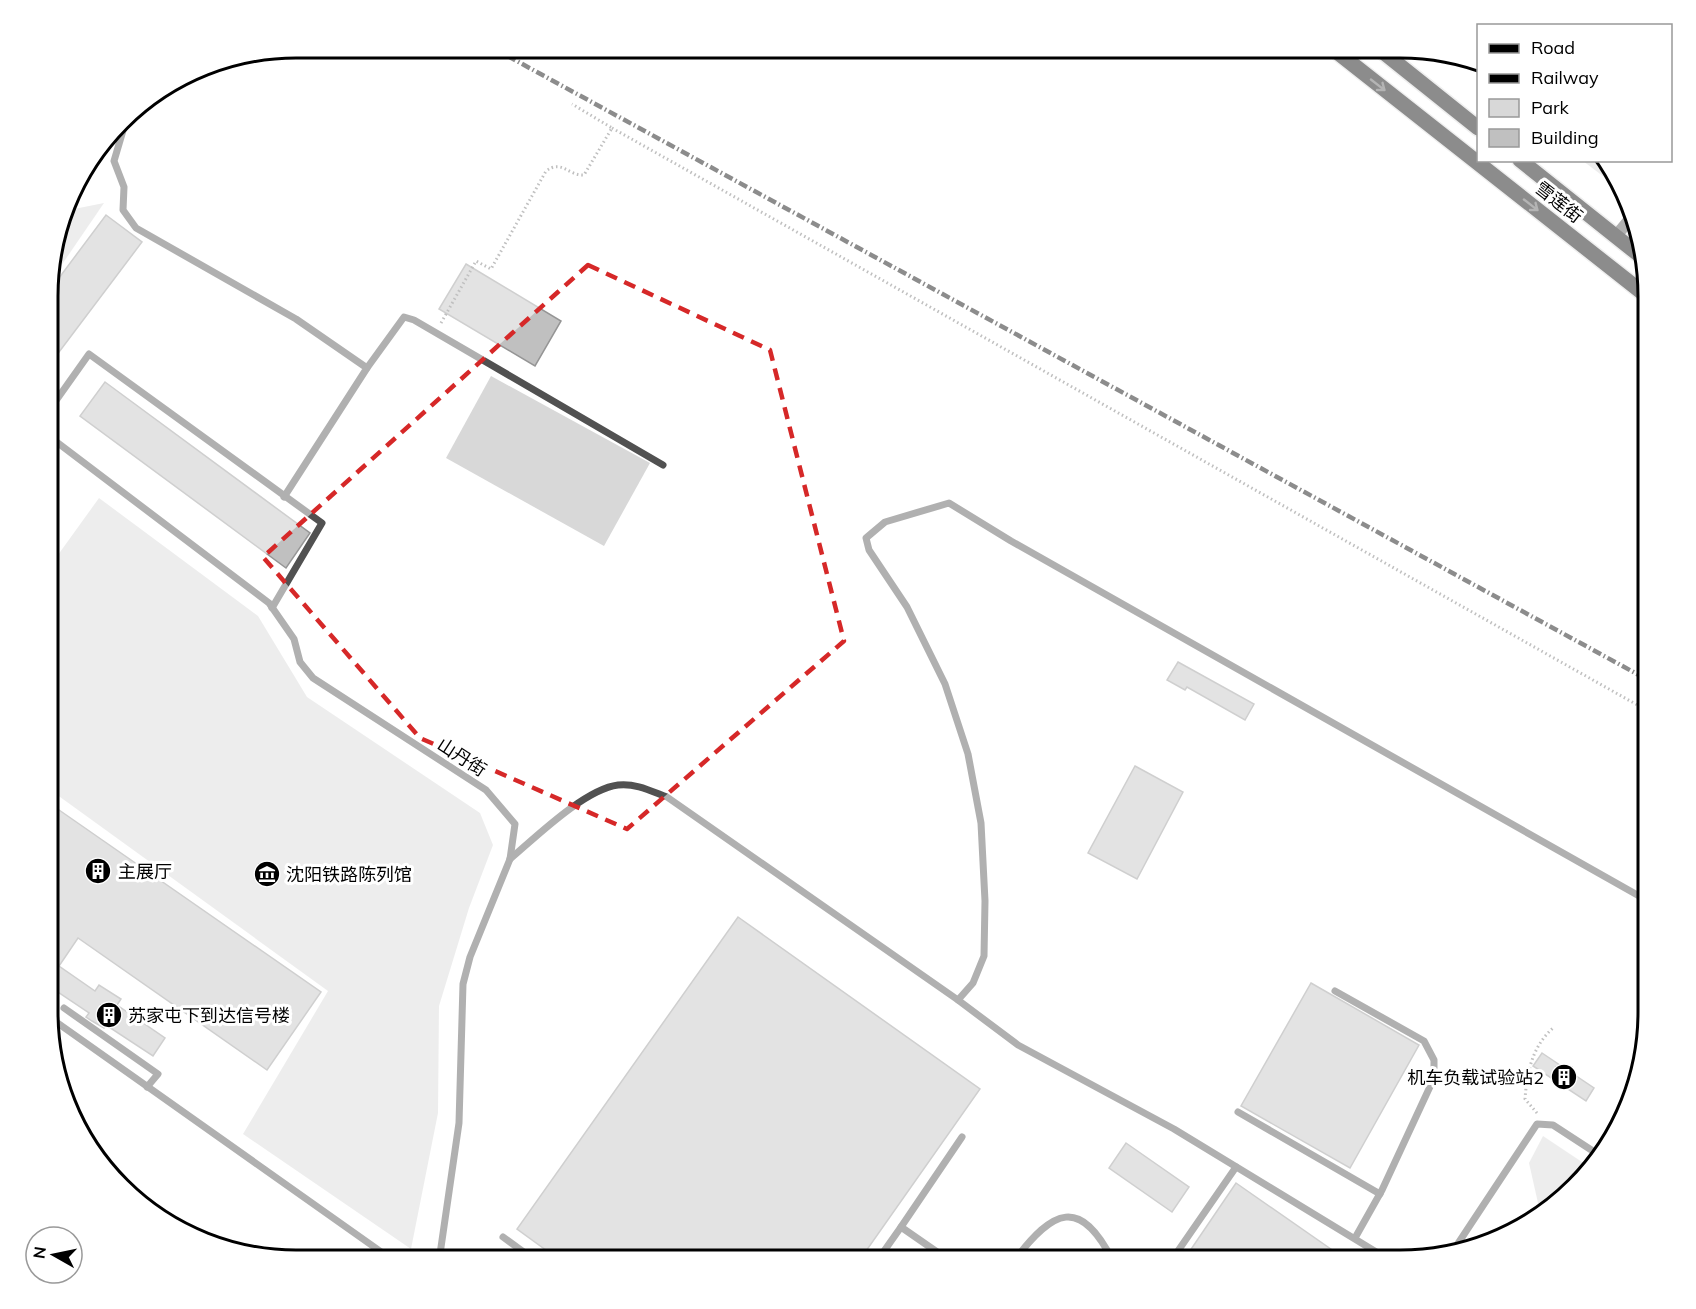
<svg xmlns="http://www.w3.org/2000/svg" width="1696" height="1309" font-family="Mulish,'Noto Sans SC',sans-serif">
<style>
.green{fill:#d8d8d8}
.building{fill:#c0c0c0;stroke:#959595;stroke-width:1.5}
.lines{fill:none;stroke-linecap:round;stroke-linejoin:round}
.primary-casing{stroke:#dbdbdb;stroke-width:18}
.path{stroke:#737373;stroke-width:3;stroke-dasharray:1.5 3;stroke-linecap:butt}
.service{stroke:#515151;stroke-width:7}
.minor{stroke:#515151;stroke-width:12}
.primary{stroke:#000;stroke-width:15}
.rail{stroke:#000;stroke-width:4.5;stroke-dasharray:9 3 1.5 3;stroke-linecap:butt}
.oneway{stroke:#595959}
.marked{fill:none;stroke:#d62828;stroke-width:4.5;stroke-dasharray:12 8;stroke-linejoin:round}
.labels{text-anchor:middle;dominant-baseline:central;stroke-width:6;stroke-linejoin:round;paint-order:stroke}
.street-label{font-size:18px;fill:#000;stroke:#fff}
.poi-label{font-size:18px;fill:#000;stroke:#fff;text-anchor:start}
.rim{fill:none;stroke:#000;stroke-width:3}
</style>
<rect width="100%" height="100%" fill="#fff"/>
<g class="green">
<path d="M1583 161H1602L1624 192Z"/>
<path d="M104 203 50 282V264L69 210Z"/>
<path d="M491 376 650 463 604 546 446 458Z"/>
<path d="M99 498 258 616 307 697 480 813 493 845 469 908 439 1006 438 1113 411 1249 243 1134 328 991 49 789 50 566Z"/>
<path d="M1543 1136 1591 1168 1586 1176 1540 1212 1529 1163Z"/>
</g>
<g class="building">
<path d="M106 215 142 242 50 364V290Z"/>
<path d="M466 264 561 321 535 366 439 309Z"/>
<path d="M105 382 310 533 286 568 80 416Z"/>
<path d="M1178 662 1254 704 1245 720 1187 687 1185 690 1167 680Z"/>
<path d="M1135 766 1183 792 1137 879 1088 853Z"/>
<path d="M49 803 321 992 267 1070 78 938 59 966 95 991 99 985 121 999 117 1005 165 1038 153 1056 106 1025 104 1028 92 1021 86 1017 89 1013 49 986Z"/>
<path d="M738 917 980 1089 859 1261H561L517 1229Z"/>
<path d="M1311 983 1419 1045 1350 1168 1241 1106Z"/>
<path d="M1542 1053 1594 1088 1586 1101 1533 1066Z"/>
<path d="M1126 1143 1189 1187 1172 1212 1109 1168Z"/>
<path d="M1236 1183 1348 1261H1183Z"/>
</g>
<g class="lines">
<g class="primary-casing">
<g id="primary">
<path d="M1332 48 1648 297"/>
<path d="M1378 48 1478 128"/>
<path d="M1520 160 1638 254"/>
</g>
</g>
<g class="path">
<path d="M612 128 1648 711"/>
<path d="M441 323 476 261 491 269 546 171C562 159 568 176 584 175L612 128 572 104"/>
<path d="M1537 1113 1525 1099C1527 1072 1532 1047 1553 1028"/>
</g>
<g class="service">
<path d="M127 117 114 161 124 187 123 210 136 228 296 319 367 368 284 497"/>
<path d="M367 368 404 317 414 320 663 465"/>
<path d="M50 409 89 354 322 523 272 608"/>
<path d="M50 437 269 603 294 639 300 662 313 678 486 790 515 824 510 859 470 957 463 984 459 1123 439 1261"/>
<path d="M510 859C536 837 585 789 618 785 636 783 651 791 667 797L958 1000 1018 1045 1174 1129 1391 1261"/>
<path d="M1335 991 1424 1041 1434 1060V1078L1382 1190 1355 1238"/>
<path d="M958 1000 973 983 984 956 985 901 981 823 968 754 945 684 907 607 869 550 866 538 885 522 949 503 1011 541 1648 901"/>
<path d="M64 1008 158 1074 147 1087"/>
<path d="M49 1017 394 1261"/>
<path d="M1238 1112 1380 1194"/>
<path d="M901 1227 962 1137"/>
<path d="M503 1237 536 1261"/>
<path d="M1455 1248 1537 1124 1553 1125 1599 1155"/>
<path d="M877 1261 901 1227 950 1261"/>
<path d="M1014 1261C1053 1209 1080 1196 1113 1261"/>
<path d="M1171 1261 1236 1167"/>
</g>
<path class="minor" d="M1616 236 1630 219"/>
<use href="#primary" class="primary"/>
<path class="rail" d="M493 48 1648 680"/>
</g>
<defs><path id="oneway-shaft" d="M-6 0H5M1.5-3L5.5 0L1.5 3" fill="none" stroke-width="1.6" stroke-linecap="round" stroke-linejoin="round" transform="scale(1.5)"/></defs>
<g class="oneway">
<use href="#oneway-shaft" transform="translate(1378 85) rotate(38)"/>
<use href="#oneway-shaft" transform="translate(1531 205) rotate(38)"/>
</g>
<path d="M0 0H1696V1309H0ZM588 265 770 350 844 641 627 829 420 738 263 557Z" fill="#fff" fill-opacity=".55" fill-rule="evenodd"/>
<path class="marked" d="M588 265 770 350 844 641 627 829 420 738 263 557Z"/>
<defs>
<g id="building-disc" transform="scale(1.35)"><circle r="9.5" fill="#000" stroke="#fff"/><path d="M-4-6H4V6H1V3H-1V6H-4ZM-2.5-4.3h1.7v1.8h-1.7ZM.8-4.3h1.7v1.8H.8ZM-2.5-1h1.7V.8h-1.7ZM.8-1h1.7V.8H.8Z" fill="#fff"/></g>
<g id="museum-disc" transform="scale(1.35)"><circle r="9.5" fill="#000" stroke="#fff"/><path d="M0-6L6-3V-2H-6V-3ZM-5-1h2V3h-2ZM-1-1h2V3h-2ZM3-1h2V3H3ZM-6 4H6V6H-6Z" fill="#fff"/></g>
</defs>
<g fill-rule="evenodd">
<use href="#building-disc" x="98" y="871"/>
<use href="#museum-disc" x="267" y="874"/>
<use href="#building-disc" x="109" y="1015"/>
<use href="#building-disc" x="1564" y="1077"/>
</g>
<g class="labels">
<g class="street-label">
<text transform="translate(1559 202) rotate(38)">雪莲街</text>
<text transform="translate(462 757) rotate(33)">山丹街</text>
</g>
<g class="poi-label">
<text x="118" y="871">主展厅</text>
<text x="286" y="874">沈阳铁路陈列馆</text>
<text x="128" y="1015">苏家屯下到达信号楼</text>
<text x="1544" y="1077" text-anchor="end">机车负载试验站2</text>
</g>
</g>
<path d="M0 0H1696V1309H0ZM296 58H1400A238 238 0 0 1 1638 296V1012A238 238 0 0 1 1400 1250H296A238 238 0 0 1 58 1012V296A238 238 0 0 1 296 58Z" fill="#fff" fill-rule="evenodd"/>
<path class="rim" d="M296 58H1400A238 238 0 0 1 1638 296V1012A238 238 0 0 1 1400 1250H296A238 238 0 0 1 58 1012V296A238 238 0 0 1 296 58Z"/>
<rect x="1477" y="24" width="195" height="138" fill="#ffffff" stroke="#999999" stroke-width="1.5"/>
<rect x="1489" y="44" width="30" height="9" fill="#000000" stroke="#999999" stroke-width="1.5"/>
<text x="1531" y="54" font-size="18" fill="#000000">Road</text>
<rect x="1489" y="74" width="30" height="9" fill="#000000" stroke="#999999" stroke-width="1.5"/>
<text x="1531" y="84" font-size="18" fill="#000000">Railway</text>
<rect x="1489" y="99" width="30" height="18" fill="#d8d8d8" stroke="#999999" stroke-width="1.5"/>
<text x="1531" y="114" font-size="18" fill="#000000">Park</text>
<rect x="1489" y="129" width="30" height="18" fill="#c0c0c0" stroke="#999999" stroke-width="1.5"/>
<text x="1531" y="144" font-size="18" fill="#000000">Building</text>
<g transform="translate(54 1255) rotate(279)"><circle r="28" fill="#ffffff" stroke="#999999" stroke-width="1.5"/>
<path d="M0-4.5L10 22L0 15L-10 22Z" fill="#000000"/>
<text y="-9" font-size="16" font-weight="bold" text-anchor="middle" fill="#000000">N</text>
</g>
</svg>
